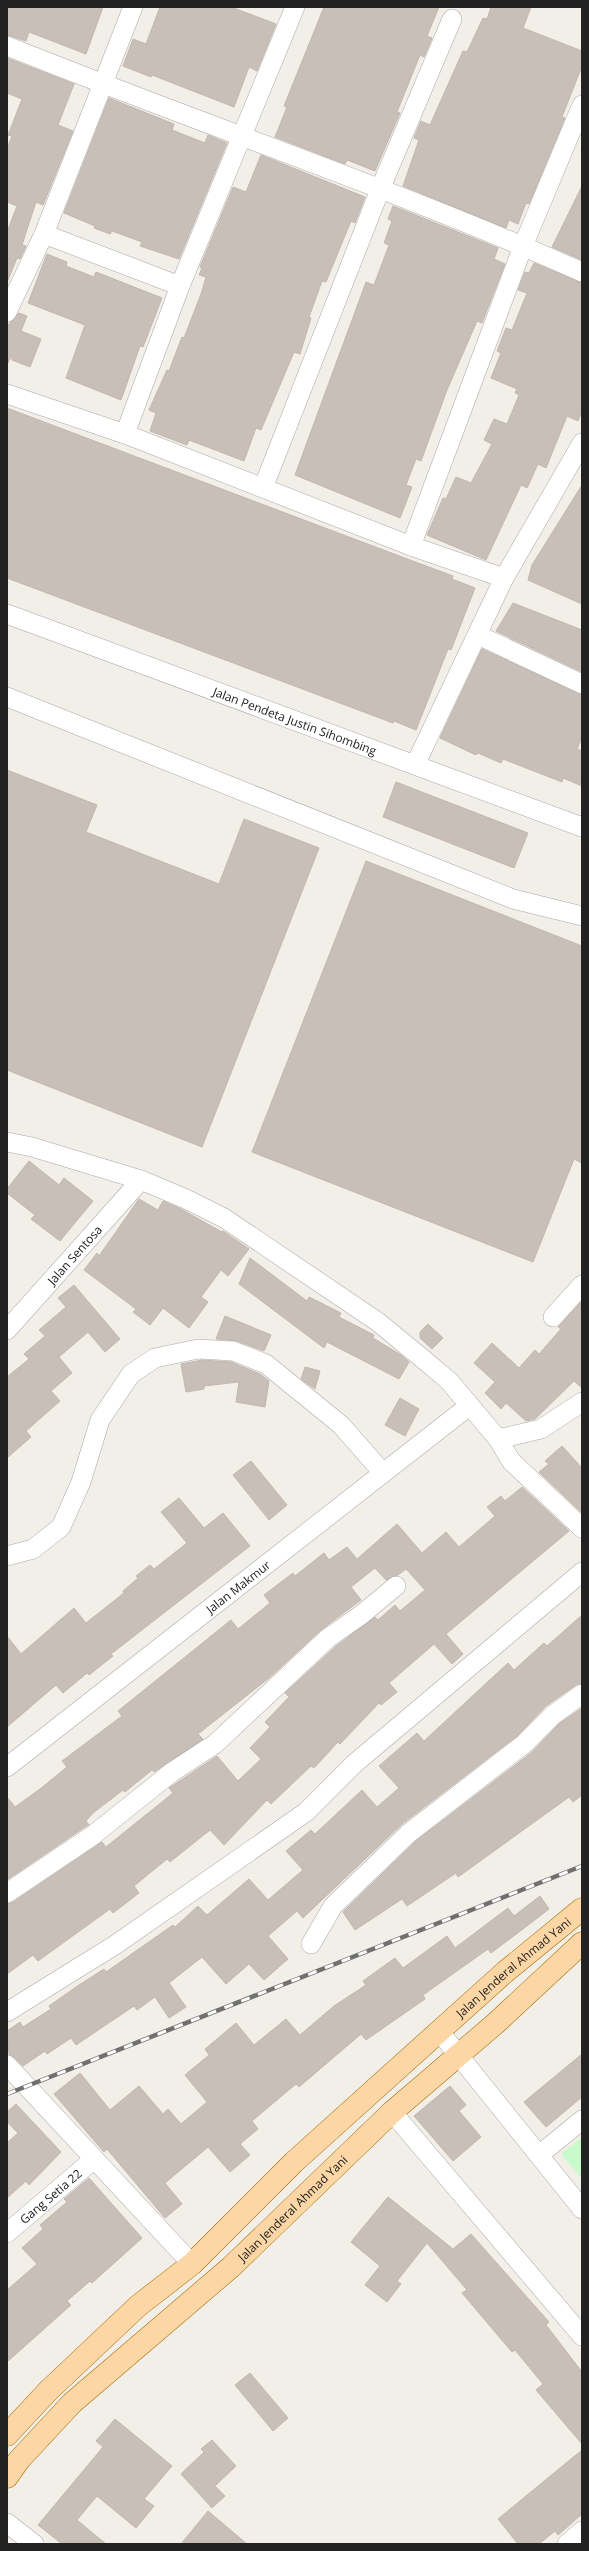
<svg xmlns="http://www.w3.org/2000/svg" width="589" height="2551" font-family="'Open Sans',sans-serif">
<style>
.park{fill:#c8facc}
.building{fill:#c7bfb8;stroke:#c4b6ab}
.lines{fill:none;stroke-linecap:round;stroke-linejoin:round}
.minor-casing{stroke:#a9a9a9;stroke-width:20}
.major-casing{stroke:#a06b00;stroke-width:23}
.minor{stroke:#fff;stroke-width:19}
.major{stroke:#fcd6a4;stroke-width:22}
.rail-casing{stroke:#707070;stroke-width:4.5}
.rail{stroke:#fff;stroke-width:3;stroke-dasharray:9;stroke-linecap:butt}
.labels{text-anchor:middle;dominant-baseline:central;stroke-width:3;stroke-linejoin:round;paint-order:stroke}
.street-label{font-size:12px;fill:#222;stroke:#fff}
</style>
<rect width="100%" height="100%" fill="#f2efe9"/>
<path class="park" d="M582 2137V2179L561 2154Z"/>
<g class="building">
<path d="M7 7H103L86 54 29 32 26 41 7 35Z"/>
<path d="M160 7H231L276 24 257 71 249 67 234 107 152 75 151 77 123 66 133 39 146 44Z"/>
<path d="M324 7H439L427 36 432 38 424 57 420 55 397 112 400 113 375 171 347 160 345 164 275 137 287 107 284 106Z"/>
<path d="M491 7H531L523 28 582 51V66L562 117 565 118 529 204 526 203 518 224 509 220 506 228 403 186 419 140 414 138 421 121 430 125 463 51 467 52 483 18 487 19Z"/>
<path d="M7 58 74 84 58 125 73 131 43 205 36 202 22 245 26 246 20 259 17 258 8 280 7 232 17 206 7 202V149L12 136 8 135 22 99 7 93Z"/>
<path d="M109 98 174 124 172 130 205 143 208 135 227 143 179 259 140 246 142 242 112 231 110 234 94 228 95 226 64 213Z"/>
<path d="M261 155 365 197 355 223 351 221 326 282 322 281 309 317 311 318 300 354 294 352 261 430 256 428 244 461 189 440 187 445 150 431 156 413 149 410 167 370 169 371 182 337 184 338 201 294 206 277 199 275 202 268 200 267 233 187 246 192Z"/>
<path d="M582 186V260L552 247Z"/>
<path d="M393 206 498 248 494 259 505 264 482 323 477 321 447 390 421 461 416 459 406 485 412 487 400 518 295 475 366 282 374 285 389 245 384 243 392 221 388 219Z"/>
<path d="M47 254 67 262 66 266 94 277 96 272 162 298 143 347 140 346 121 400 66 378 85 325 28 303Z"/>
<path d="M534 263 582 283V411L578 421 567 416 546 468 538 464 527 488 521 485 486 560 427 535 443 498 446 499 456 477 471 483 492 444 484 440 494 419 507 424 519 395 515 393 517 389 491 378 501 353 497 351 506 328 512 330 527 293 518 290 525 272 529 273Z"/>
<path d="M19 313 27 316 21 331 41 339 30 367 12 360V355L7 365V326Z"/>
<path d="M7 408 410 560 453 576 452 579 475 588 451 650 448 649 416 730 394 721 393 723 7 578Z"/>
<path d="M582 485V604L528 580 532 565Z"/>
<path d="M513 603 582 630V672L496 631Z"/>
<path d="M482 649 582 695V737L577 749 582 751V786L563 778 562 782 503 759 501 763 478 753 476 755 440 738Z"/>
<path d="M7 770 97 805 86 832 219 884 244 819 319 848 202 1147 7 1070Z"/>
<path d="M396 782 528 833 514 868 383 817Z"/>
<path d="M366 861 582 946V1163L574 1159 533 1262 252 1152Z"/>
<path d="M29 1161 59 1185 64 1178 93 1201 60 1241 31 1219 35 1215 7 1193V1189Z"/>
<path d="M139 1199 158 1210 163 1201 181 1209 222 1232 223 1231 249 1249 228 1276 221 1270 201 1297 208 1302 189 1328 163 1308 150 1325 133 1312 136 1309 84 1270 97 1253 99 1256Z"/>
<path d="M250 1258 307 1301 309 1297 341 1313 339 1317 374 1335 373 1338 401 1355 409 1362 399 1379 327 1342 324 1348 239 1284Z"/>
<path d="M74 1285 120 1339 105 1352 88 1332 59 1357 72 1373 51 1391 60 1401 26 1431 31 1437 7 1458V1377L29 1359 24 1354 45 1336 39 1330 66 1307 58 1298Z"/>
<path d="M582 1301V1388L574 1381 535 1419 526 1421 506 1403 501 1409 485 1393 495 1382 474 1363 492 1343 519 1368 535 1350 539 1354 561 1329 558 1327Z"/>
<path d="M225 1316 271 1335 264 1351 237 1341 216 1339Z"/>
<path d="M428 1324 443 1338 432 1349 420 1338V1332Z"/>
<path d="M202 1360 231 1362 260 1374 269 1381 265 1407 236 1402 239 1382 204 1386V1389L186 1392 181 1364Z"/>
<path d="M305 1367 320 1371 315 1389 301 1379Z"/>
<path d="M400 1398 419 1409 405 1436 385 1425Z"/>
<path d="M562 1446 582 1468V1513L539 1472 549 1464 545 1461Z"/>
<path d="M251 1461 287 1505 269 1520 233 1475Z"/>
<path d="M522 1487 569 1531 446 1634 463 1654 452 1664 434 1644 389 1683 397 1692 381 1705 379 1703 340 1744 338 1742 314 1768 311 1766 271 1804 267 1800 224 1845 210 1830 170 1862 167 1859 134 1886 139 1893 113 1913 110 1909 38 1961 33 1955 7 1974V1904L13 1902 102 1842 106 1847 173 1793 169 1788 217 1756 238 1781 261 1759 250 1748 270 1727 265 1722 289 1697 285 1693 335 1647 375 1617 378 1620 395 1605 400 1611 425 1590 406 1569 398 1575 386 1580 375 1568 351 1587 361 1600 322 1629 269 1678 198 1734 203 1739 154 1772 152 1770 125 1792 123 1790 93 1813 86 1821 89 1825 85 1827 7 1880V1797L15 1807 40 1789 67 1767 62 1761 122 1716 118 1711 231 1620 238 1629 270 1603 264 1595 293 1573 295 1576 324 1553 329 1560 347 1547 357 1559 397 1524 422 1553 446 1532 459 1547 495 1516 487 1507 501 1496 505 1501Z"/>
<path d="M179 1498 204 1528 223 1513 250 1546 111 1654 113 1656 89 1675 87 1673 63 1693 56 1685 7 1727V1636L21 1654 74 1608 86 1623 124 1593 123 1591 138 1578 136 1576 150 1565 154 1569 187 1543 161 1512Z"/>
<path d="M582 1615V1683L576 1685 546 1706 517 1736 402 1824 303 1918 297 1911 268 1936 288 1959 264 1980 249 1964 226 1984 202 1957 169 1983 186 2007 169 2018 155 1997 137 2010 134 2006 76 2045 71 2038 47 2054 45 2051 23 2066 9 2054 7 2031 20 2022 23 2027 51 2009 49 2006 79 1985 104 1969 106 1972 173 1925 175 1927 198 1906 207 1915 249 1879 268 1900 303 1870 286 1851 311 1830 315 1834 362 1790 377 1807 399 1788 379 1766 417 1733 424 1741 508 1663 514 1670 544 1643 547 1646Z"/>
<path d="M582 1708V1795L573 1802 569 1797 458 1877 456 1873 407 1906 402 1899 355 1930 343 1912 416 1841 531 1753 560 1723Z"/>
<path d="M540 1896 549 1909 523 1929 491 1953 488 1949 423 1995 425 1999 366 2040 361 2034 299 2087 296 2084 252 2121 258 2129 240 2144 250 2155 230 2172 208 2147 165 2183 182 2204 165 2218 107 2149 104 2152 54 2094 80 2073 110 2110 139 2086 163 2114 168 2109 181 2124 207 2102 185 2075 209 2055 205 2049 236 2023 254 2045 286 2019 300 2035 334 2006 366 1985 363 1981 395 1958 403 1968 447 1936 455 1948 508 1908 514 1916Z"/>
<path d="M582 2054V2097L546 2127 524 2102Z"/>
<path d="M450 2086 466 2105 459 2111 481 2137 453 2161 414 2116Z"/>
<path d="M16 2104 61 2152 29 2185 26 2181 7 2198V2143L18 2133 7 2122V2112Z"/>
<path d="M89 2178 142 2238 92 2283 90 2281 67 2301 71 2305 7 2362V2290L37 2264 22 2248 43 2229 40 2225 67 2202 64 2199Z"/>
<path d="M388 2197 453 2249 471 2234 549 2322 546 2325 582 2372V2444L536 2390 543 2384 515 2350 512 2352 462 2293 467 2290 427 2243 397 2281 401 2284 387 2302 365 2285 380 2266 351 2242Z"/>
<path d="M250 2373 288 2418 273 2431 235 2385Z"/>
<path d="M115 2419 172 2466 144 2499 154 2506 136 2528 97 2496 77 2520 106 2544H62L38 2525 103 2447 96 2441Z"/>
<path d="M212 2440 236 2466 215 2486 225 2496 212 2508 181 2474 204 2452 201 2449Z"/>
<path d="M582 2450V2514L558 2535 555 2531 539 2544H518L498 2519Z"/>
<path d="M208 2511 247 2544H181Z"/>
</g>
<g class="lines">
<g class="minor-casing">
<g id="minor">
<path d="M7 46C198 123 393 188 582 272"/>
<path d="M44 234 180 286"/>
<path d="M7 312 44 234 133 7"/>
<path d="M7 394 125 434 411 546 504 578"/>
<path d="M125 434 180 286 295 7"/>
<path d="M263 488 381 187 452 19"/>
<path d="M411 546 523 246 582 105"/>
<path id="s1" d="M7 614 582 827"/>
<path d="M478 635 582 684"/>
<path d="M7 697 513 899 582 916"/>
<path d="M415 765 504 578 582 443"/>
<path d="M7 1142 32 1147 141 1180 186 1199 224 1218 378 1322 429 1364 449 1381 498 1439 511 1461 582 1528"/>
<path d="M553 1317 582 1285"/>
<path id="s2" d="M7 1330 141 1180"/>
<path d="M498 1439 541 1429 582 1402"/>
<path d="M7 1556 33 1549 61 1527 81 1482 100 1420 131 1374 155 1358 198 1349 233 1351 266 1364 341 1425 383 1473"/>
<path id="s3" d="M7 1767 469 1406"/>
<path d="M7 1893 92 1836 172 1772 215 1744 328 1638 361 1615 396 1586"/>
<path d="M311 1944 333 1906 409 1833 524 1744 553 1715 582 1694"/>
<path d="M7 2012 115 1945 306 1812 354 1764 582 1572"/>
<path d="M439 2031 582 2209"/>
<path d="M7 2065 192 2264"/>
<path d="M392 2112 582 2336"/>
<path d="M539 2155 582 2120"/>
<path id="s4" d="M7 2233 94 2159"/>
<path d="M7 2523 34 2544"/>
<path d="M567 2544 582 2531"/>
</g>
</g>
<g class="major-casing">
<g id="major">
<path id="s5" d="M7 2435 48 2391 138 2306 192 2264 294 2162 505 1972 582 1909"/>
<path id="s6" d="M7 2477 19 2460 72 2403 231 2267 392 2112 496 2023 582 1943"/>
</g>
</g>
<use href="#minor" class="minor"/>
<use href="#major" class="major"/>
<g class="rail-casing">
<path id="rail" d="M7 2094 582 1866"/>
</g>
<use href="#rail" class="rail"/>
</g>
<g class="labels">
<g class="street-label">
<text stroke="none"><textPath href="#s1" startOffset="307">Jalan Pendeta Justin Sihombing</textPath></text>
<text stroke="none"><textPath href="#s2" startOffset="101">Jalan Sentosa</textPath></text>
<text stroke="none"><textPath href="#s3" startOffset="293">Jalan Makmur</textPath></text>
<text stroke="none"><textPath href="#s5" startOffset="690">Jalan Jenderal Ahmad Yani</textPath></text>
<text stroke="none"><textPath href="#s4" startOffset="57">Gang Setia 22</textPath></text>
<text stroke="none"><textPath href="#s6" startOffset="393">Jalan Jenderal Ahmad Yani</textPath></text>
</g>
</g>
<rect width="589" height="2551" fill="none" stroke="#222222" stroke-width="16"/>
</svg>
